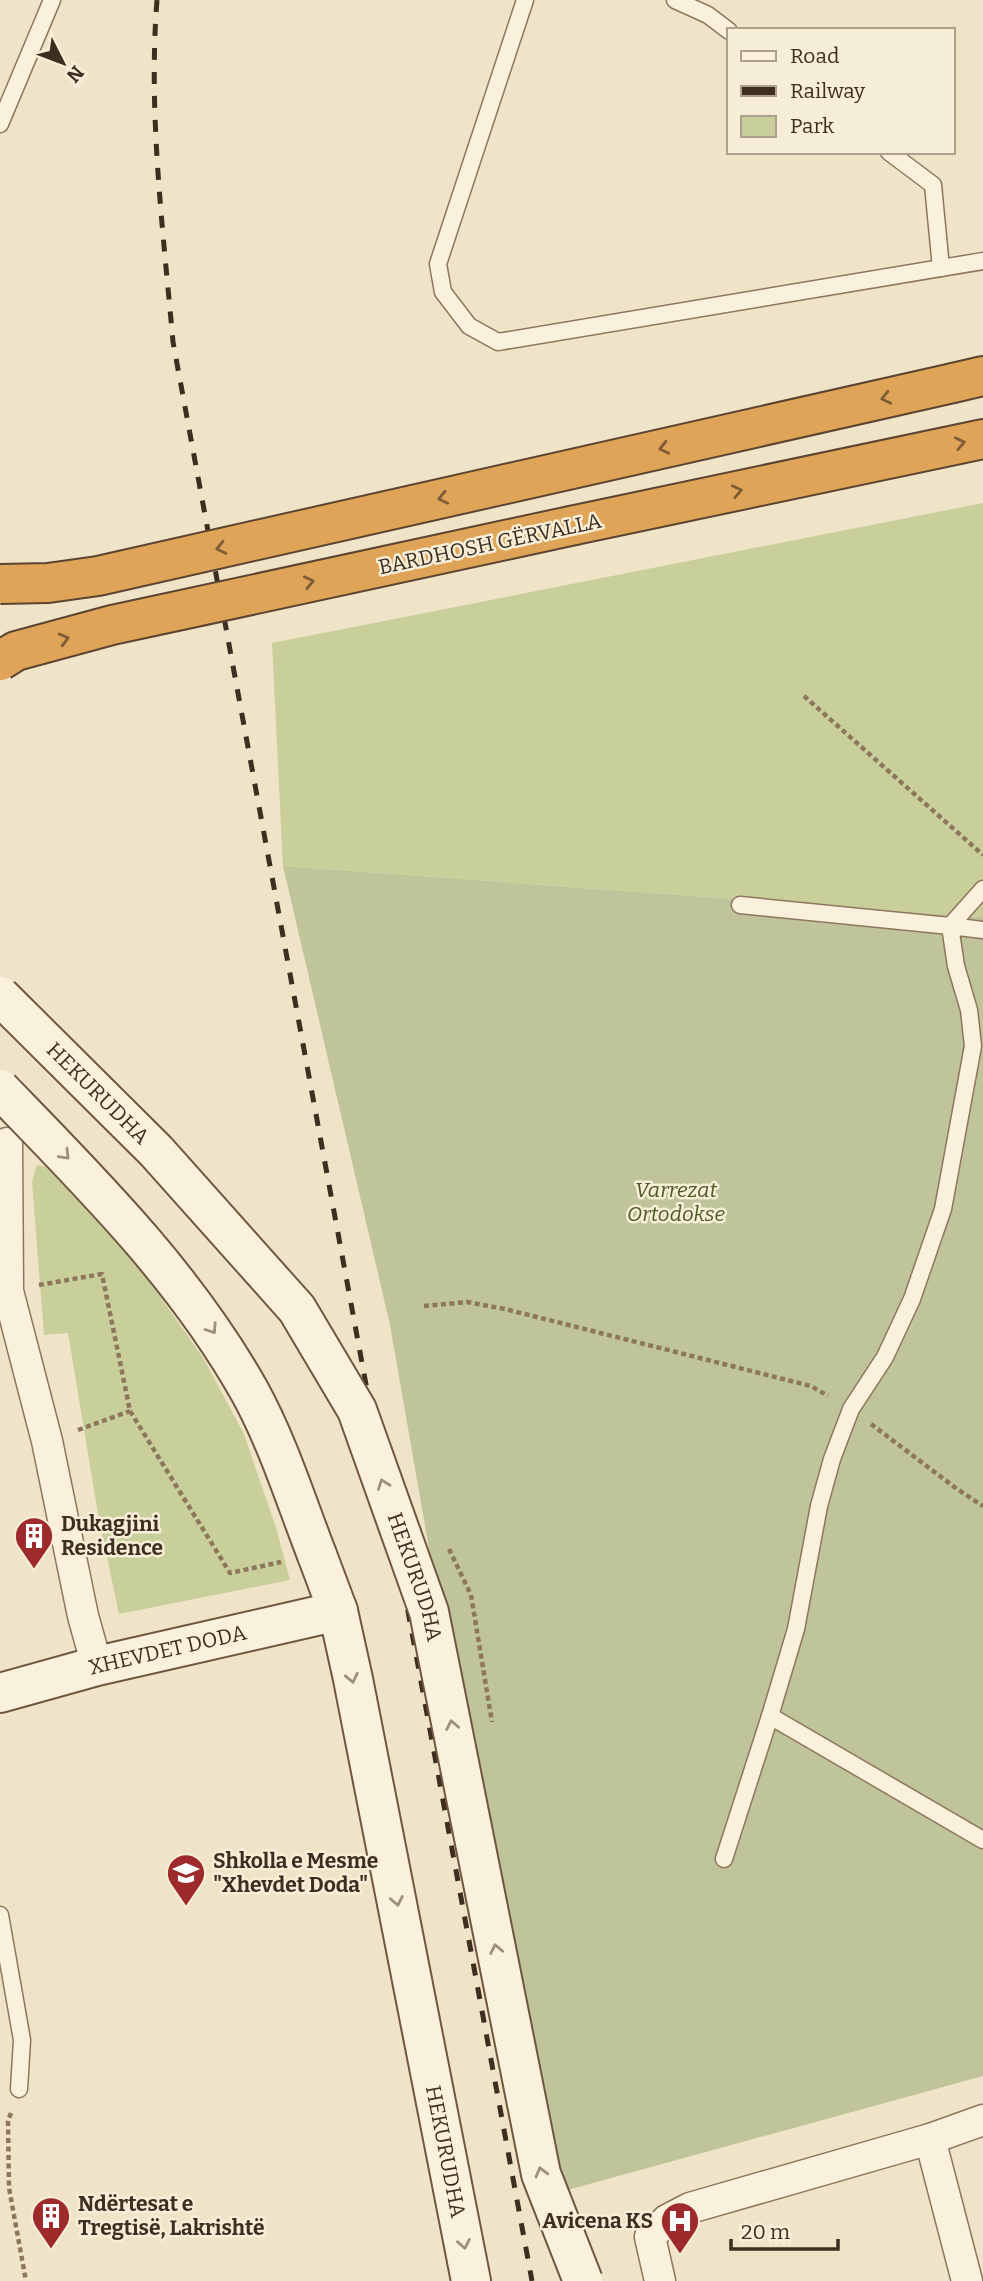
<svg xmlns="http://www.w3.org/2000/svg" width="983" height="2281" font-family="Bitter,serif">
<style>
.green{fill:#c9cf9b}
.cemetery{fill:#bfc49a}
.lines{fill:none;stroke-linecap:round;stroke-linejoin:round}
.lane-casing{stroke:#8d765c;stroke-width:19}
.street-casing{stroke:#8d765c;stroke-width:33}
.secondary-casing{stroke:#6f573f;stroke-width:42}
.highway-casing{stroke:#5b4430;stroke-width:42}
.path{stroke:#8d765c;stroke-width:4.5;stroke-dasharray:5 3.5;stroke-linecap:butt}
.lane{stroke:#faf1dc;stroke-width:16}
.street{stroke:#faf1dc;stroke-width:30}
.secondary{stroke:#faf1dc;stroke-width:38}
.highway{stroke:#e0a458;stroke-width:38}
.rail{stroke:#3d2e20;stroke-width:5;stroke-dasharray:12 12;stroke-linecap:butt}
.secondary-bridge-casing{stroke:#6f573f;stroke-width:42;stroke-linecap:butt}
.highway-bridge-casing{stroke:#5b4430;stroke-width:42;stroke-linecap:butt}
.secondary-bridge{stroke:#faf1dc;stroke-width:38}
.highway-bridge{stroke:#e0a458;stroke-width:38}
.oneway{stroke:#7e5d36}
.oneway2{stroke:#9c907e}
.labels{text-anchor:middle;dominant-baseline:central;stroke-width:5;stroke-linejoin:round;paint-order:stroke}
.street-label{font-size:21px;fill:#3d2e20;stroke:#f7eed8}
.park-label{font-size:21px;font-style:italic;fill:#4d5a26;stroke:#f7eed8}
.poi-label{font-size:21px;font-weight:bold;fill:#3d2e20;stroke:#f7eed8;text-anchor:start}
</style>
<rect width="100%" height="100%" fill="#f0e4c8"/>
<g class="green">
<path d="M983 503V917L283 866 272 643Z"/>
<path d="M37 1165 46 1167 131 1255 204 1359 244 1434 276 1528 290 1580 119 1614 98 1514 68 1333 44 1335 32 1182Z"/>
</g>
<path class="cemetery" d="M283 866 983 917V2076L542 2197 390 1325Z"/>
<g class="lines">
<g class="lane-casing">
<g id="lane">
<path d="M525 0 438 264 443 292 469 326 498 342 983 261"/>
<path d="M675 0 708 15 729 31"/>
<path d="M0 124 52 0"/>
<path d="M889 152 933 185 941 268"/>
<path d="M740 905 950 926 983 889"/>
<path d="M983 930 950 926 956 966 969 1010 973 1046 943 1209 912 1299 885 1357 851 1409 832 1459 819 1506 796 1629 770 1716 983 1840"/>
<path d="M724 1859 770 1716"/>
<path d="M0 1915 22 2040 19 2089"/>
</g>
</g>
<g class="street-casing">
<g id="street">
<path d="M7 1143 8 1291 47 1441 83 1616 97 1666"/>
<path d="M930 2139 967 2281"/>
<path d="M660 2281 650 2237 667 2220 690 2208 930 2139 983 2120"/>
</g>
</g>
<g class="secondary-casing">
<g id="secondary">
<path id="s1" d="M317 1555 338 1611 353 1679 471 2281"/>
<path id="s2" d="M0 1693 97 1666 338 1611"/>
</g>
</g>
<g class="highway-casing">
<g id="highway">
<path d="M953 383 983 376"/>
<path d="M575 525 983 439"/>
</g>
</g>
<g class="path">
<path d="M804 696 983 855"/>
<path d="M39 1285 102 1274 130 1411 230 1573 281 1562"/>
<path d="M424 1306 467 1302 505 1309 811 1386 828 1396"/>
<path d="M871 1424 957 1489 983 1506"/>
<path d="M78 1430 130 1411"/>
<path d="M449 1549 471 1595 492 1722"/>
<path d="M11 2113 8 2121 9 2188 26 2281"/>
</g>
<use href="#lane" class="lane"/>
<use href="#street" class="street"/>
<use href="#secondary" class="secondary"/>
<use href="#highway" class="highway"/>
<path class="rail" d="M157 0C148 113 163 229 173 342L532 2281"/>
<g class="secondary-bridge-casing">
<g id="secondary-bridge">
<path id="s3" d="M0 996 156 1151 297 1309 357 1410 429 1612 541 2174 583 2281"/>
<path d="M0 1089C92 1184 185 1276 250 1392 278 1443 296 1501 317 1555"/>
</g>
</g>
<g class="highway-bridge-casing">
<g id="highway-bridge">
<path d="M0 584 48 583 98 576 953 383"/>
<path d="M0 661 16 651 112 625 575 525"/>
</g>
</g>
<use href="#secondary-bridge" class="secondary-bridge"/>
<use href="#highway-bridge" class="highway-bridge"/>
</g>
<defs><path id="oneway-chevron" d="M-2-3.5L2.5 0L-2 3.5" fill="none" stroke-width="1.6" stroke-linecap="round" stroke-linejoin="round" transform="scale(1.75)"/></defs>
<g class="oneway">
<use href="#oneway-chevron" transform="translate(886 398) rotate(167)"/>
<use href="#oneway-chevron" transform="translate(960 443) rotate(-12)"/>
<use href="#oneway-chevron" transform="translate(664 448) rotate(167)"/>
<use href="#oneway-chevron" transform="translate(737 491) rotate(-12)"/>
<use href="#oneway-chevron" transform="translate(443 498) rotate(167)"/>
<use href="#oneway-chevron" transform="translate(221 548) rotate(167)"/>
<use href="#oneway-chevron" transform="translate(309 582) rotate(-12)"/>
<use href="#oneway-chevron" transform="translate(64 639) rotate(-15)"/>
</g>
<g class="oneway2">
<use href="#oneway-chevron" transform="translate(65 1155) rotate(46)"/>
<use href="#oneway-chevron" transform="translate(212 1329) rotate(56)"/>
<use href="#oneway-chevron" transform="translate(383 1484) rotate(-110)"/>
<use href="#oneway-chevron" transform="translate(352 1678) rotate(78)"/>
<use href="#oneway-chevron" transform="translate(452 1725) rotate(-101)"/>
<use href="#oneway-chevron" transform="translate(397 1901) rotate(79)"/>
<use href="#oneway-chevron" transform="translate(496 1949) rotate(-101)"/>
<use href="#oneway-chevron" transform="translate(541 2172) rotate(-105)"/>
<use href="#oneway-chevron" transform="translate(464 2244) rotate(80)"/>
</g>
<defs>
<g id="building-pin" transform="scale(2.0125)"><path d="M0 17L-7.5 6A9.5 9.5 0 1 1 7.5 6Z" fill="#9e2a2b" stroke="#f7eed8"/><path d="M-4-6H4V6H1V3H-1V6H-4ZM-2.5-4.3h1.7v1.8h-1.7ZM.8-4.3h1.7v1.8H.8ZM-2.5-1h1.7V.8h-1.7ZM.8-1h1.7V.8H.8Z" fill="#fff"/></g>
<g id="school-pin" transform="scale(2.0125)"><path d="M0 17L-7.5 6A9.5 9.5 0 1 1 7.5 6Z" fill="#9e2a2b" stroke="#f7eed8"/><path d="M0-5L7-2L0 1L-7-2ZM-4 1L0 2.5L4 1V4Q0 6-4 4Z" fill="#fff"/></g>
<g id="hospital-pin" transform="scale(2.0125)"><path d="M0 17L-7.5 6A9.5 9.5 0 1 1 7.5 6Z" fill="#9e2a2b" stroke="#f7eed8"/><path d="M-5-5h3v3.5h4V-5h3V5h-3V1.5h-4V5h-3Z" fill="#fff"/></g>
</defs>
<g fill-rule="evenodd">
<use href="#building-pin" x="34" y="1536"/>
<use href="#school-pin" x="186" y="1873"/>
<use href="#building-pin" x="51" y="2216"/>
<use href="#hospital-pin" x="680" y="2221"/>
</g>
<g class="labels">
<g class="street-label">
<text transform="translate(490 544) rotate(-12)">BARDHOSH GËRVALLA</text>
<text stroke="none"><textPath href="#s3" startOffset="138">HEKURUDHA</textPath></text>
<text stroke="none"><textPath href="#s3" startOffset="726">HEKURUDHA</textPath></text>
<text stroke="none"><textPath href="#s2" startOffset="173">XHEVDET DODA</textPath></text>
<text stroke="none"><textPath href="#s1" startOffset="611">HEKURUDHA</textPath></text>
</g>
<g class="park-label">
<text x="676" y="1190">Varrezat<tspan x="676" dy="24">Ortodokse</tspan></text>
</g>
<g class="poi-label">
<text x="61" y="1524">Dukagjini<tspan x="61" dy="24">Residence</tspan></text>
<text x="213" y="1861">Shkolla e Mesme<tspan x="213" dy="24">"Xhevdet Doda"</tspan></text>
<text x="78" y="2204">Ndërtesat e<tspan x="78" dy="24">Tregtisë, Lakrishtë</tspan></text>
<text x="653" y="2221" text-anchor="end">Avicena KS</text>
</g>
</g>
<rect x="727" y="28" width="228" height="126" fill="#f7eed8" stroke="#ada18e" stroke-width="2"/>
<rect x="741" y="51" width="35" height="10" fill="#faf1dc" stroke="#ada18e" stroke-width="2"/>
<text x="790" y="63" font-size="21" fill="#3d2e20">Road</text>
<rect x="741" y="86" width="35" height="10" fill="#3d2e20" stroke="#ada18e" stroke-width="2"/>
<text x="790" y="98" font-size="21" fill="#3d2e20">Railway</text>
<rect x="741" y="116" width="35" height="21" fill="#c9cf9b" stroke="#ada18e" stroke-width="2"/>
<text x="790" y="133" font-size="21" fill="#3d2e20">Park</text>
<g transform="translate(63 63) rotate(132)" stroke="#f7eed8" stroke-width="5" paint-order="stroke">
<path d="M0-5L12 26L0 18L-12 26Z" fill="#3d2e20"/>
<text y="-10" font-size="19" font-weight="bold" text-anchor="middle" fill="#3d2e20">N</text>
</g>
<path d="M731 2239v10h107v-10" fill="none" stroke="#3d2e20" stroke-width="3.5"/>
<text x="741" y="2239" font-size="21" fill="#3d2e20" stroke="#f7eed8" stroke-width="5" paint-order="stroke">20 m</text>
</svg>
